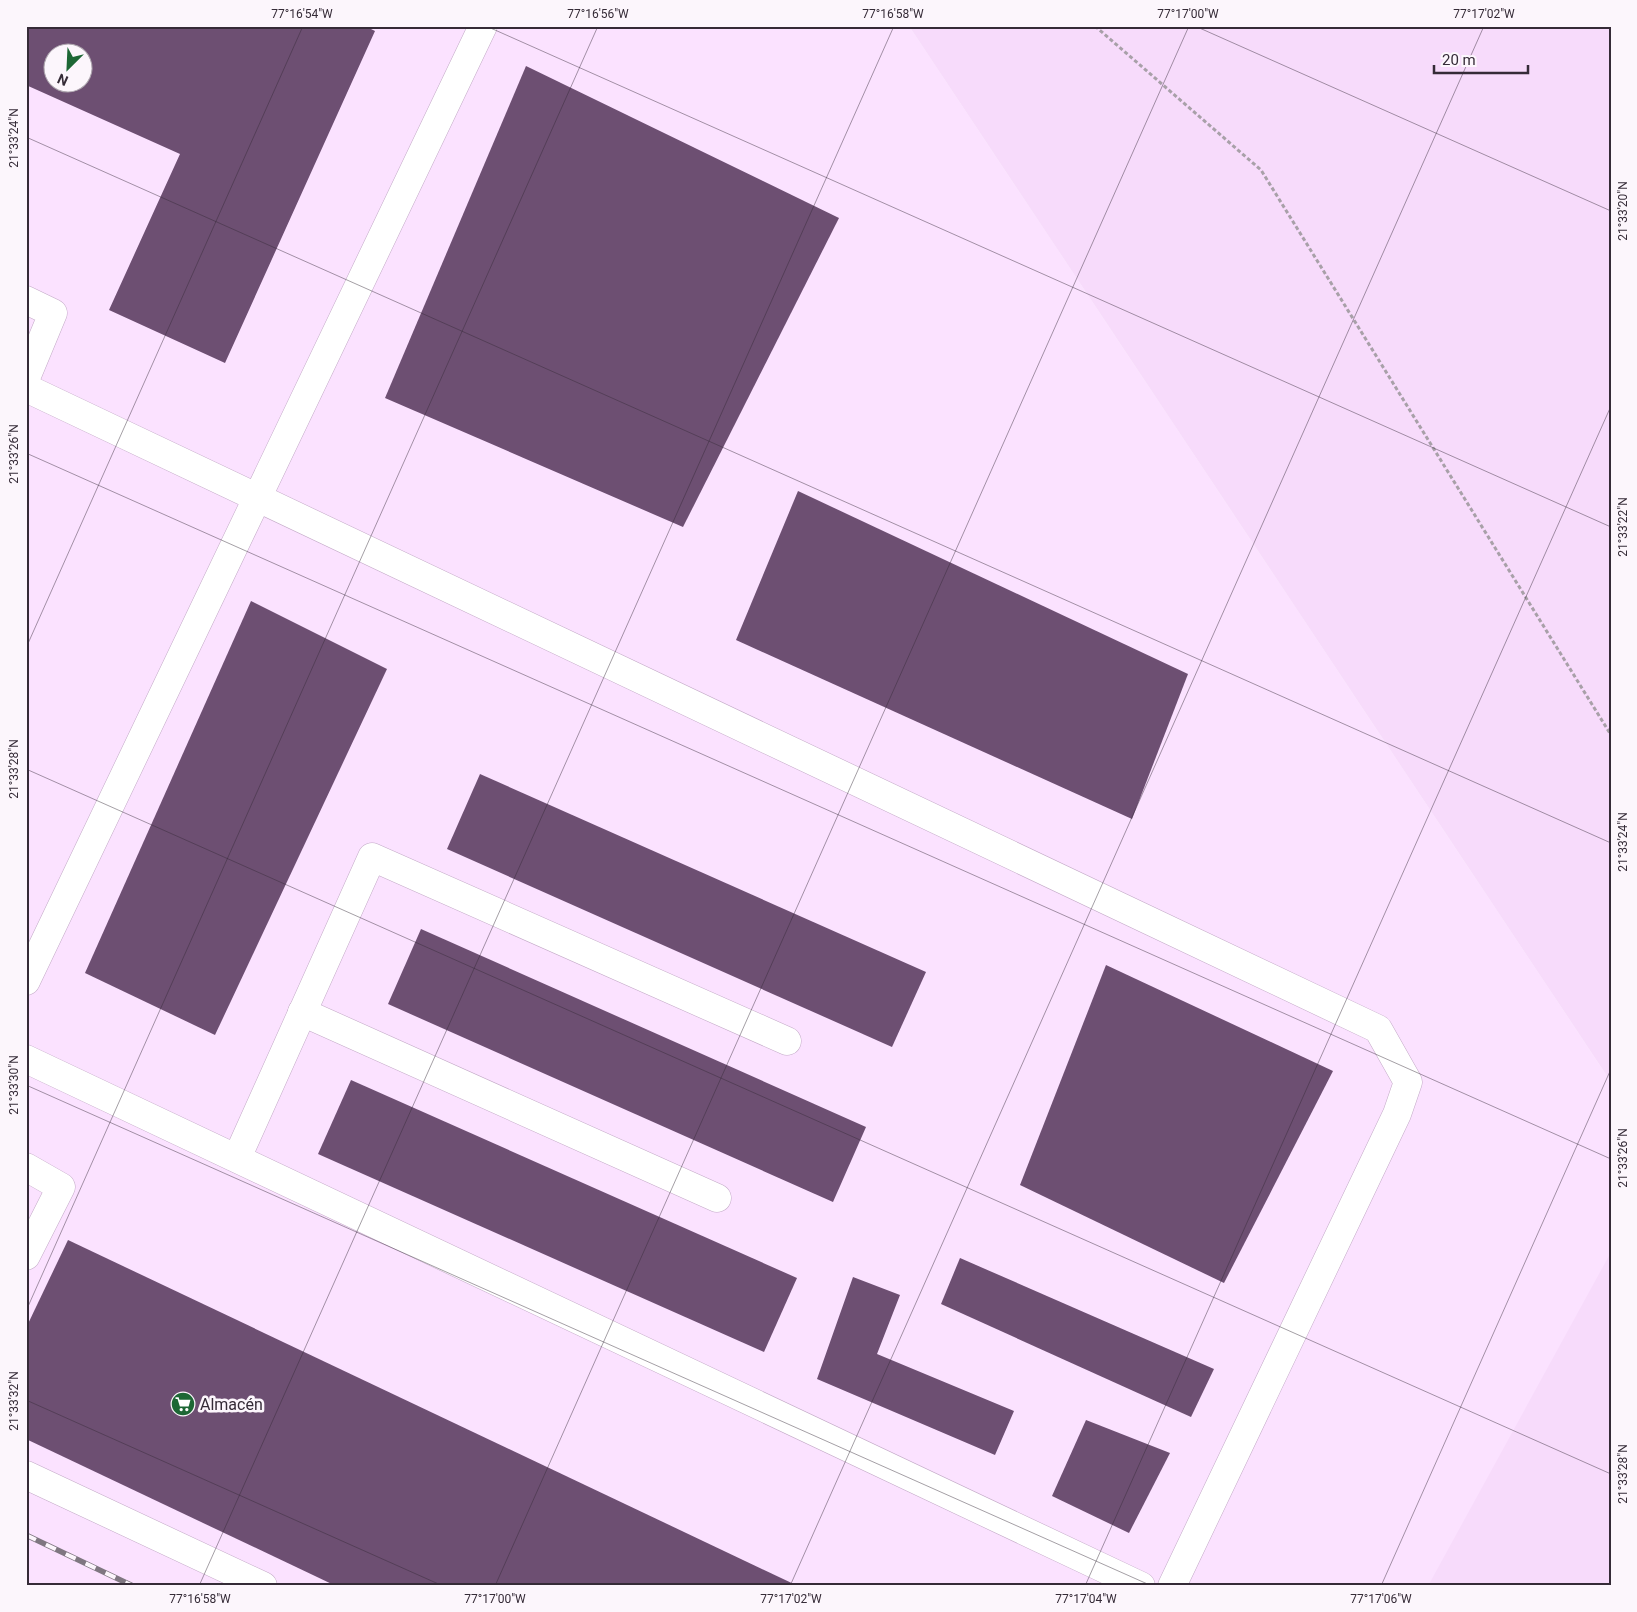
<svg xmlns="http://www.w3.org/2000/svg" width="1637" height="1612" font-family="Roboto,sans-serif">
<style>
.built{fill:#fbe2ff;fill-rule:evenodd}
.green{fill:#f7dbfb}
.building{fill:#6d4f72;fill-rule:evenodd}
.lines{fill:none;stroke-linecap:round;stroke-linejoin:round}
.minor-casing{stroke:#c3aac7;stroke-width:29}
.path{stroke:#a8a0a8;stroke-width:3;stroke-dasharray:4 2.5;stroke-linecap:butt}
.minor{stroke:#fff;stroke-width:28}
.rail-casing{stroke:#7f7781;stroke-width:5.5}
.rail{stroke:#fcf6fc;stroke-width:4;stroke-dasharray:11;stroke-linecap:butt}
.ticks{fill:none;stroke:#352b37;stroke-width:1;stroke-opacity:0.45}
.labels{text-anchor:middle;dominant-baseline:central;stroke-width:5;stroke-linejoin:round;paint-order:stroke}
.poi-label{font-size:16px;fill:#352b37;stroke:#fcf6fc;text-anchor:start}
.neatline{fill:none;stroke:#352b37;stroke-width:2}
.ticks-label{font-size:12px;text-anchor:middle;fill:#352b37}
</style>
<rect width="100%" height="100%" fill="#fcf6fc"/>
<path class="built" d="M26 26H909L1611 1082V1259L1444 1586H26ZM52 52H82V82H52Z"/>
<g class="green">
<path d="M909 26H1611V1082Z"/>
<path d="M1611 1252V1586H1428Z"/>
</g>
<g class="building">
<path d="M26 26H365L375 31 225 363 109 310 180 154 26 85ZM52 52H82V82H52Z"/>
<path d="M526 66 839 218 683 527 385 398Z"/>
<path d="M798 491 1188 674 1132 819 736 640Z"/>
<path d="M251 601 387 669 215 1035 85 973Z"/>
<path d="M480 774 926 972 892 1047 447 849Z"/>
<path d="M421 929 866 1127 833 1202 388 1004Z"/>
<path d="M1106 965 1333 1071 1224 1283 1020 1185Z"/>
<path d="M351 1080 797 1278 764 1352 318 1154Z"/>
<path d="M68 1240 798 1586H336L26 1439V1328Z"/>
<path d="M960 1258 1214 1369 1191 1417 941 1304Z"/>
<path d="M853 1277 900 1295 877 1354 1014 1411 995 1455 817 1379Z"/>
<path d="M1086 1420 1170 1453 1129 1533 1052 1496Z"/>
</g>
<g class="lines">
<g class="minor-casing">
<g id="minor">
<path d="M26 300 53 313 26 378"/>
<path d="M26 388 1378 1029 1408 1082 1397 1114 1172 1586"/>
<path d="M26 981 483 26"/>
<path d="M302 1012 717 1198"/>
<path d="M26 1059 1141 1586"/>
<path d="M237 1158 372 857 787 1041"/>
<path d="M26 1167 61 1187 26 1256"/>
<path d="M26 1475 263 1586"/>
</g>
</g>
<path class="path" d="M1095 26 1261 170 1611 735"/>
<use href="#minor" class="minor"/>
<g class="rail-casing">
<path id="rail" d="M26 1535 133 1586"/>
</g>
<use href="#rail" class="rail"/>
</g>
<path class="ticks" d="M486 26 1611 527M1195 26 1611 211M26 137 1611 843M26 453 1611 1159M26 648 303 26M26 769 1611 1474M26 1085 1152 1586M26 1311 598 26M26 1400 443 1586M199 1586 894 26M495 1586 1189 26M790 1586 1484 26M1085 1586 1611 406M1381 1586 1611 1069"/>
<defs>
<g id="supermarket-disc" transform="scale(1.25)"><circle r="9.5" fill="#1d6735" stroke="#fcf6fc"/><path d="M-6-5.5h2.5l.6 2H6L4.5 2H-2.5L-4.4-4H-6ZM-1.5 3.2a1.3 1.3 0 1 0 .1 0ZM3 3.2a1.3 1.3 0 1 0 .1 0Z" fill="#fff"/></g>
</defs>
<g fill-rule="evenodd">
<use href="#supermarket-disc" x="183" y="1404"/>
</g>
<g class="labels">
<g class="poi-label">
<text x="200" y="1404">Almacén</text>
</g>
</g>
<rect width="1637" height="1612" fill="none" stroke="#fcf6fc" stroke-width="55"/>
<g transform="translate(68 68) rotate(204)"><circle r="24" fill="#fcf6fc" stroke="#aca5ad"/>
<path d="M0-4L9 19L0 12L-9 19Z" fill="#1d6735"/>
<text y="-8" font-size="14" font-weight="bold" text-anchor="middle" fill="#352b37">N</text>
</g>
<path d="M1434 65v8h94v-8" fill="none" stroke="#352b37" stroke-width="2.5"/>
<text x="1442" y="65" font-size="15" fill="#352b37" stroke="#fcf6fc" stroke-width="4" paint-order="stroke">20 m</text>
<rect x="28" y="28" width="1582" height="1556" class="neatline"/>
<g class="ticks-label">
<text x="302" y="18">77°16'54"W</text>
<text x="598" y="18">77°16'56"W</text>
<text x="893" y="18">77°16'58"W</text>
<text x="1188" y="18">77°17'00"W</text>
<text x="1484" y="18">77°17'02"W</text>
<text transform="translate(14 138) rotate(-90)" y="4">21°33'24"N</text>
<text transform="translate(1623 211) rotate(-90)" y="4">21°33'20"N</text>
<text transform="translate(14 454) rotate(-90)" y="4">21°33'26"N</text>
<text transform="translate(1623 527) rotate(-90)" y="4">21°33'22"N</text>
<text transform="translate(14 769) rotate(-90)" y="4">21°33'28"N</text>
<text transform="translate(1623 842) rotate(-90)" y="4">21°33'24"N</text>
<text transform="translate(14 1085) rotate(-90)" y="4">21°33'30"N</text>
<text transform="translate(1623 1158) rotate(-90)" y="4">21°33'26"N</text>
<text transform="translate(14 1401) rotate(-90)" y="4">21°33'32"N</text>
<text transform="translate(1623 1474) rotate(-90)" y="4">21°33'28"N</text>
<text x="200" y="1603">77°16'58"W</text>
<text x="495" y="1603">77°17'00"W</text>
<text x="791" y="1603">77°17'02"W</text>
<text x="1086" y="1603">77°17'04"W</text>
<text x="1381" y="1603">77°17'06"W</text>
</g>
</svg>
